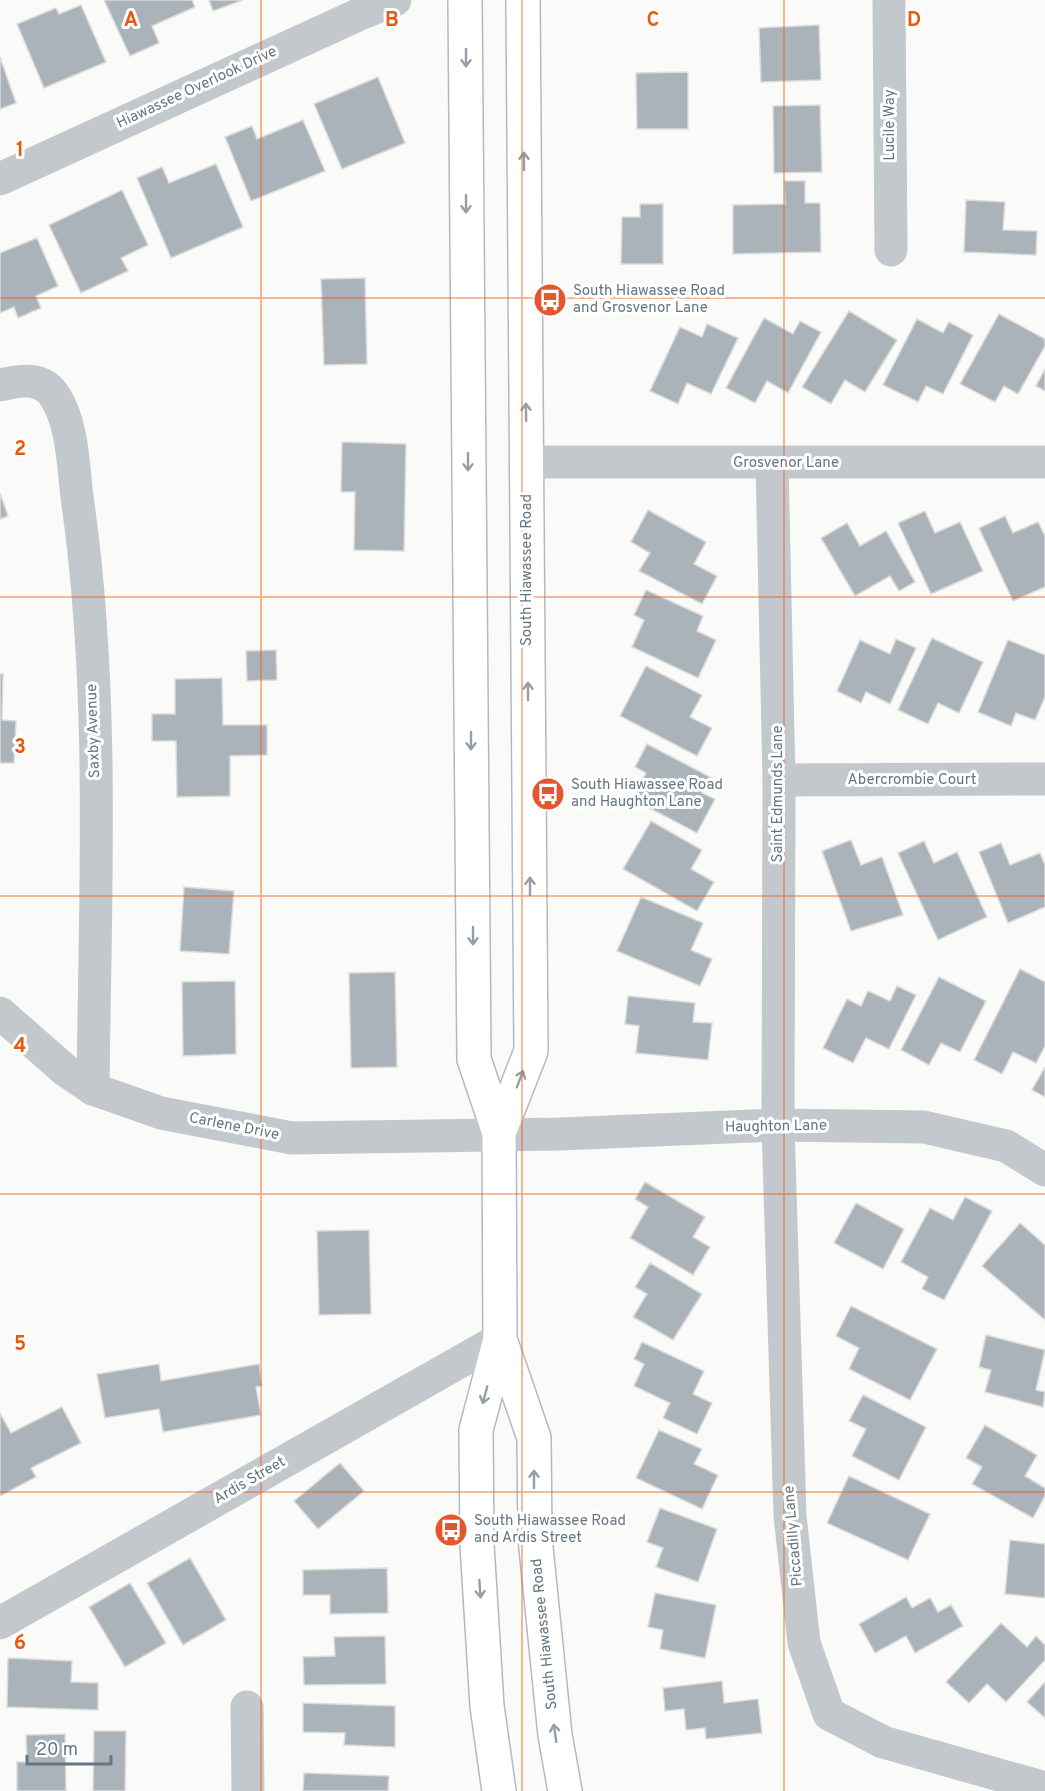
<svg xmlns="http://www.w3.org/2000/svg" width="1045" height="1791" font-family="Overpass,sans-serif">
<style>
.building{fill:#aab3b9;stroke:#dcdcda;stroke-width:1.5}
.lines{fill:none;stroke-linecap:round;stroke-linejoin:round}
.secondary-casing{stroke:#b3babf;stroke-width:36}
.street{stroke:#c3c8cc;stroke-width:33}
.secondary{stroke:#fff;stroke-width:33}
.oneway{stroke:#939fa8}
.grid{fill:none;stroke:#e8590c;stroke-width:1.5;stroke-opacity:0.55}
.labels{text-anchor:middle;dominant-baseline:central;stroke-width:6;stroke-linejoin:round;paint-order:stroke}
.street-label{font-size:15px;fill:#657683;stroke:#fff}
.poi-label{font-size:15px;fill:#657683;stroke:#fff;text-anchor:start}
.grid-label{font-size:20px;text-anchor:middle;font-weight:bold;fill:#e8590c;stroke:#fff;stroke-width:6;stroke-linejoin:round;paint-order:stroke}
</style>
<rect width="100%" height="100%" fill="#fafaf8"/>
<g class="building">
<path d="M104 0H192L195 7 152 26 159 43 130 56Z"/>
<path d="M209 0H243L213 11Z"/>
<path d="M81 5 106 62 44 88 17 24 56 8 59 14Z"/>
<path d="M819 25 821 80 761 82 759 28Z"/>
<path d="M0 57 16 103 0 109Z"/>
<path d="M688 72V129H637L636 73Z"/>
<path d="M378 77 405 143 342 169 314 104Z"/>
<path d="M820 105 822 172 774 173 773 106Z"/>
<path d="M303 120 325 171 251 201 225 137 252 126 257 139Z"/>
<path d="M216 164 243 227 171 258 137 178 162 167 169 183Z"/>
<path d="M784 181H805V203H820L821 252 733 254V205L785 204Z"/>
<path d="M122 190 148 245 121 258 128 271 81 293 49 225Z"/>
<path d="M966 200 1005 202 1003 230 1037 231 1036 255 964 252Z"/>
<path d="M640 204H663V264H621L622 217H640Z"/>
<path d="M37 238 58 286 36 296 41 308 18 318 14 307 0 313V253Z"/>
<path d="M365 278 367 364 324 365 321 279Z"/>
<path d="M849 311 897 340 865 392 845 380 831 404 802 387Z"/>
<path d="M999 314 1045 339V346L1018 394 1004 386 995 402 960 384Z"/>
<path d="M764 318 793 334 800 321 821 332 788 393 767 381 755 403 726 388Z"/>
<path d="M917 319 943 333 949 322 973 335 943 394 926 386 918 402 883 385Z"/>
<path d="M707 324 738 338 711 394 687 383 678 404 650 391 680 327 702 337Z"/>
<path d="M1045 369V391L1036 386Z"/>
<path d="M342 442 406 444 404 551 354 550 355 492H341Z"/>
<path d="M0 493 8 516 0 519Z"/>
<path d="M648 510 706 542 694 564 717 576 702 604 639 571 650 553 631 542Z"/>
<path d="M925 511 935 533 960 522 983 571 931 594 898 523Z"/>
<path d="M1005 516 1013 533 1038 522 1045 536V587L1013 601 979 528Z"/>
<path d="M847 523 860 546 886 531 915 582 899 591 890 576 855 596 821 538Z"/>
<path d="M646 590 703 616 697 631 716 640 698 678 632 647 644 620 634 615Z"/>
<path d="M932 638 983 662 959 713 938 703 928 724 898 710Z"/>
<path d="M896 639 916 648 890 704 866 692 861 703 837 691 860 640 890 654Z"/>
<path d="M1008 640 1045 655V697L1035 720 1016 713 1011 726 978 712Z"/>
<path d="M276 650 277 680 247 681 246 651Z"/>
<path d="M646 666 702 695 690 717 712 728 697 756 620 716Z"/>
<path d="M0 674H3L2 720 16 721 14 763H0Z"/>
<path d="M222 678 223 725H267V755L230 756V796L177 797 176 741H152V714H175V679Z"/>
<path d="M647 744 710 777 702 793 715 799 697 833 632 799 646 773 635 767Z"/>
<path d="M651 821 702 850 691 869 714 882 697 911 623 869Z"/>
<path d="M851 840 861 865 882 857 903 915 851 931 822 851Z"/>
<path d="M924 841 934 863 957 852 987 917 938 940 898 853Z"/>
<path d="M1001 843 1010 865 1040 853 1045 865V907L1008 923 979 852Z"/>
<path d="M184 887 234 891 229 954 180 951Z"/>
<path d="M641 897 703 923 691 950 712 959 700 986 617 951Z"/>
<path d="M1020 969 1045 982V1046L1036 1063 1013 1052 1002 1074 974 1060Z"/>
<path d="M395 972 397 1067 351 1068 349 973Z"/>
<path d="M939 977 986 1001 960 1052 941 1043 929 1065 901 1050Z"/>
<path d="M235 981 236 1054 183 1056 182 982Z"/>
<path d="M897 986 916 995 889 1049 866 1038 853 1063 823 1048 847 999 861 1006 868 991 890 1001Z"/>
<path d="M628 996 695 1003 693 1022 712 1023 708 1060 636 1053 639 1026 625 1024Z"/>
<path d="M1045 1067V1097L1032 1090Z"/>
<path d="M645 1182 705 1217 693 1237 710 1247 693 1275 630 1238 648 1207 635 1199Z"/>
<path d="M965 1197 992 1211 944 1300 922 1289 928 1277 901 1262 930 1208 953 1220Z"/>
<path d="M856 1203 904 1229 883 1269 834 1243Z"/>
<path d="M1020 1223 1045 1245V1320L982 1266Z"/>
<path d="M369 1230 371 1314 319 1315 317 1231Z"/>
<path d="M650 1263 702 1294 673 1340 633 1317 647 1294 635 1287Z"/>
<path d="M851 1306 937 1349 910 1400 849 1369 859 1348 836 1336Z"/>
<path d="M986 1335 1045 1350 1036 1390 1045 1392 1043 1407 985 1392 991 1370 979 1367Z"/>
<path d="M642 1342 704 1371 693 1394 712 1403 697 1434 663 1418 670 1403 634 1386 644 1364 634 1359Z"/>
<path d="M159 1364 161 1381 259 1364 262 1386 256 1387 261 1415 163 1432 159 1409 105 1418 97 1374Z"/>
<path d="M863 1395 926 1427 899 1480 852 1456 866 1429 849 1421Z"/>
<path d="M62 1407 81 1443 31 1468 36 1477 0 1496V1413L11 1433Z"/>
<path d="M985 1425 1037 1455 1025 1476 1045 1488V1496L1033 1518 972 1484 982 1467 966 1458Z"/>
<path d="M659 1430 702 1449 694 1464 718 1475 702 1509 636 1478Z"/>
<path d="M340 1463 364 1491 318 1529 294 1501Z"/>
<path d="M849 1476 930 1514 908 1560 827 1523Z"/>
<path d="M660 1508 717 1529 698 1582 656 1567 663 1548 647 1542Z"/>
<path d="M1010 1540 1045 1544V1598L1005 1594Z"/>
<path d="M190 1558 226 1620 183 1645 147 1583Z"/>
<path d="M387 1568 388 1613 330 1614V1595H303V1570Z"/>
<path d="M130 1583 166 1643 125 1667 89 1607Z"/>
<path d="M655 1593 716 1605 705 1658 660 1649 663 1630 648 1627Z"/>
<path d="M906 1597 912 1608 930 1598 938 1612 951 1605 963 1626 915 1653 906 1636 875 1653 859 1624Z"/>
<path d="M1001 1623 1027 1647 1036 1636 1045 1645V1660L1006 1702 987 1684 969 1703 946 1682Z"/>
<path d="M385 1636 386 1684 304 1685 303 1657 335 1656 334 1637Z"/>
<path d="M8 1658 72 1661 71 1682 98 1683V1710L7 1707Z"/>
<path d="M722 1681 724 1703 758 1699 762 1733 706 1739 705 1728 686 1730 684 1709 665 1711 663 1688Z"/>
<path d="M1045 1682V1718L1027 1702Z"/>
<path d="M303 1703 395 1706V1747L344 1745 345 1733 303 1732Z"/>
<path d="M94 1731H126L125 1791H93Z"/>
<path d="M65 1734 66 1791H17V1762H27L26 1735Z"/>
<path d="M304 1773 389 1776 388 1791H303Z"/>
</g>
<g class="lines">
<g class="secondary-casing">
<g id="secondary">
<path d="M465 0 474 1059 499 1133 500 1339 476 1430 477 1545 487 1706 499 1791"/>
<path d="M499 1133 531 1051 523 0"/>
<path d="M500 1339 534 1438 535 1538 555 1735 565 1791"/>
</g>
</g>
<g class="street">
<path d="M889 0 891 250"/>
<path d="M0 179 360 14 395 0"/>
<path d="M0 385C22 380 43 376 56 398 74 428 73 470 78 504 105 697 95 894 93 1089"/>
<path d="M526 462H1045"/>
<path d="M772 463 779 780 778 1125 790 1516 804 1643 829 1714 883 1742 1045 1788"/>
<path d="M779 780 1045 779"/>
<path d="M0 1013 65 1070 93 1089 161 1113 292 1138 560 1134 778 1125 924 1127 1006 1146 1045 1170"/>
<path d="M0 1623 500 1339"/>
<path d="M247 1707 248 1791"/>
</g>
<use href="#secondary" class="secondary"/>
</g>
<defs><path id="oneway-shaft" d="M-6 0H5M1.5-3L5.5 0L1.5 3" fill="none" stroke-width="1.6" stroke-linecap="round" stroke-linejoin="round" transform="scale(1.5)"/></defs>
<g class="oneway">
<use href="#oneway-shaft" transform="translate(466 58) rotate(90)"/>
<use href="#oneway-shaft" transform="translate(524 161) rotate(-90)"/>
<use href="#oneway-shaft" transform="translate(466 204) rotate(90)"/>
<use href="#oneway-shaft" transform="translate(526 412) rotate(-91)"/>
<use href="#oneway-shaft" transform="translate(468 462) rotate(90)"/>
<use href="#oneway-shaft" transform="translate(528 691) rotate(-90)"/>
<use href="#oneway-shaft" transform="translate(471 741) rotate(90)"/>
<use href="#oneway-shaft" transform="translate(530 886) rotate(-90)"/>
<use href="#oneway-shaft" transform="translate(473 936) rotate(90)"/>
<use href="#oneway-shaft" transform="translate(520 1079) rotate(-69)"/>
<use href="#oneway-shaft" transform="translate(485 1395) rotate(105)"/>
<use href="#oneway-shaft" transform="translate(534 1479) rotate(-90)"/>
<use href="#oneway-shaft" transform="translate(480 1589) rotate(86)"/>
<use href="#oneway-shaft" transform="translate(555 1733) rotate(-98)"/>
</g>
<path class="grid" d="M261 0V1791M522 0V1791M784 0V1791M0 298H1045M0 597H1045M0 896H1045M0 1194H1045M0 1492H1045"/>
<defs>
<g id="bus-disc" transform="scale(1.725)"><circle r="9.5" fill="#e4572e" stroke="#fff"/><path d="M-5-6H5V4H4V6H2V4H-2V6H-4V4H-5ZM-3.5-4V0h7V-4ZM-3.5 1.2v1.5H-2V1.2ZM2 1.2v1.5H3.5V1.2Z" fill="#fff"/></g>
</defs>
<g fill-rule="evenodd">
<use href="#bus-disc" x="550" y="300"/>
<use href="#bus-disc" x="548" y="794"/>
<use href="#bus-disc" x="451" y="1530"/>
</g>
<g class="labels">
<g class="street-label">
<text transform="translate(197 88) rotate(-25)">Hiawassee Overlook Drive</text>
<text transform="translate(890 125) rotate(-90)">Lucile Way</text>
<text x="786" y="463">Grosvenor Lane</text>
<text transform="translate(527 570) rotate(-90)">South Hiawassee Road</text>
<text transform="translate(94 731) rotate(-92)">Saxby Avenue</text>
<text x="912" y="780">Abercrombie Court</text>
<text transform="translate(778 794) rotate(-90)">Saint Edmunds Lane</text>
<text transform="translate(234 1127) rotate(11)">Carlene Drive</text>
<text transform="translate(776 1127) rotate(-1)">Haughton Lane</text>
<text transform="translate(250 1481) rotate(-30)">Ardis Street</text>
<text transform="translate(794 1536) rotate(-95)">Piccadilly Lane</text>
<text transform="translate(545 1634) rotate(-96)">South Hiawassee Road</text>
</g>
<g class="poi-label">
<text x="573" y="291">South Hiawassee Road<tspan x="573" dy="17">and Grosvenor Lane</tspan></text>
<text x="571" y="785">South Hiawassee Road<tspan x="571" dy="17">and Haughton Lane</tspan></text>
<text x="474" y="1521">South Hiawassee Road<tspan x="474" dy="17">and Ardis Street</tspan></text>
</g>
</g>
<g class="grid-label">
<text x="131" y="26">A</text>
<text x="392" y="26">B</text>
<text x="653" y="26">C</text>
<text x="914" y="26">D</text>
<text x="20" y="156">1</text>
<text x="20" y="455">2</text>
<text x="20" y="753">3</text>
<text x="20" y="1052">4</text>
<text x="20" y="1350">5</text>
<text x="20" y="1649">6</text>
</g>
<path d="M27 1755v9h84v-9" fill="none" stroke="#657683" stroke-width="3"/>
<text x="36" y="1755" font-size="18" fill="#657683" stroke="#ffffff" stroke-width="4.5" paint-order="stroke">20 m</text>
</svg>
